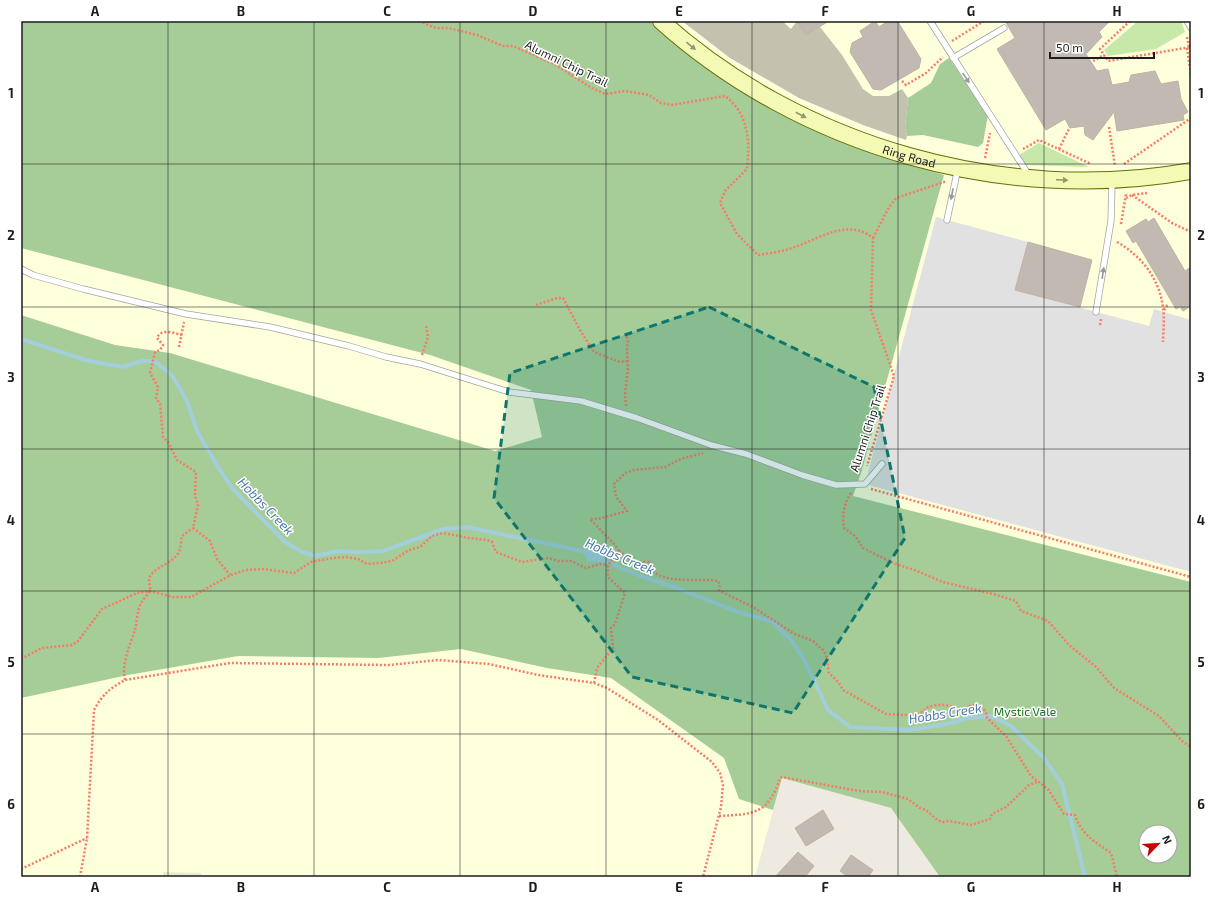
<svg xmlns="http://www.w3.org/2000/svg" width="1212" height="898" font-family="'Exo 2',sans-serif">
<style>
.education{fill:#feffdb;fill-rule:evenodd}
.construction{fill:#c2c2ae}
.farmland{fill:#eaedcd}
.grass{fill:#c7e8a8}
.forest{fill:#a6cd97;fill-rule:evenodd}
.parking{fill:#e1e1e1}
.water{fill:#a3cedc}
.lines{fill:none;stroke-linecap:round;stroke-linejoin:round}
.stream{stroke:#a3cedc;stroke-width:4}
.building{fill:#c2bab2;stroke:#bfb1a5}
.lane-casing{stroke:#a4a4a4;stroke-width:7}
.secondary-casing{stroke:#647206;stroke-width:18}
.path{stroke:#f87a69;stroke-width:2.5;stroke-dasharray:2 2;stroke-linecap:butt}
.lane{stroke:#fff;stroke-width:5.5}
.secondary{stroke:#f4f9b6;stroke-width:16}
.oneway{fill:#939671}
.oneway2{fill:#999}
.marked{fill:#0f766e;fill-opacity:0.2;stroke:#0f766e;stroke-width:3;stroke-dasharray:8 5;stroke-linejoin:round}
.grid{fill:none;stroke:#1d1d1d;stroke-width:1;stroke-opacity:0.55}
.labels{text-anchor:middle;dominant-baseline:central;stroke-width:3;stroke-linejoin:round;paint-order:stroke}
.street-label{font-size:12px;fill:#1d1d1d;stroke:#fff}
.park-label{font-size:12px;fill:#0c7917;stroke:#fff}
.water-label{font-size:13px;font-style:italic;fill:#4a79ab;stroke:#fff}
.neatline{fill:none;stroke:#1d1d1d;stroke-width:1.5}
.grid-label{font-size:13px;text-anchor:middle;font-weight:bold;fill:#1d1d1d}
</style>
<rect width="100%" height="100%" fill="#eeeae2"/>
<path class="education" d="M21 21H1191V877H940L891 808 782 778 755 877H21ZM1146 832H1170V856H1146Z"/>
<path class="construction" d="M682 21H782L791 29 797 21 806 35 820 27 842 55 863 89 873 96H889L902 89 908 98 905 127 907 136 906 140 863 125 799 98 730 58Z"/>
<path class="farmland" d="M163 872 201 873V877H163Z"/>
<g class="grass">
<path d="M1138 21H1181L1185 32 1156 49 1108 56 1104 50Z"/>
<path d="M1039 143 1089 167 1026 165 1019 155Z"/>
</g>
<g class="forest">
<path d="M21 21H650C710 78 787 123 866 150 892 159 918 167 944 175L861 473 853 496 1191 582V877H940L891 808 782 778 773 810 739 799 724 758 611 678 547 668 461 649 378 658 238 656 128 675 21 698V315L115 345 170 353 495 451 542 437 531 390 430 355 21 248ZM1146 832H1170V856H1146Z"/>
<path d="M949 58 988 115 983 143 978 147 923 135 907 136 905 127 908 98 931 83 940 64Z"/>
</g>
<path class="parking" d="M936 217 1028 242 1015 290 1149 326 1154 309 1191 320V572L865 484Z"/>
<path class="water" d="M591 547 608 554V558L605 563 587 561 583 550Z"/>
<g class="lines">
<g class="stream">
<path d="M21 339 89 361 123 367 142 361H154L172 375 187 401 197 431 218 467 232 488 285 542 302 552 315 556 338 551 360 552 383 551 444 529 467 527 587 552"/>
<path d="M602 560 643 577 677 588 738 612 773 622 791 640 804 660 828 710 850 727 911 730 951 723 967 718 991 716 1011 726 1043 757 1062 784 1085 877"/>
</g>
</g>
<g class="building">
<path d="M797 21H829L806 35Z"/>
<path d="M875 21 879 27 888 21 898 22 921 59 919 68 881 90 873 89 850 52 852 43 863 37 860 31Z"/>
<path d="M1005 21H1110L1099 32 1102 37 1086 54 1097 71 1108 69 1112 85 1129 82 1131 75 1155 71 1161 84 1178 81 1181 99 1188 112 1183 115 1184 120 1117 131 1114 112 1093 140 1085 135 1084 126 1070 128 1065 119 1046 130 997 49 1015 38Z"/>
<path d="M1154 218 1185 271 1191 267V306L1183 311 1180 307 1176 309 1136 241 1133 243 1126 231 1146 219 1148 222Z"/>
<path d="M1028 242 1092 260 1080 307 1015 290Z"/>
<path d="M823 810 834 829 806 846 795 828Z"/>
<path d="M798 852 814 866 805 877H775Z"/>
<path d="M851 855 873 870 868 877H848L840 871Z"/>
</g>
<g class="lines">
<g class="lane-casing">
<g id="lane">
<path d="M930 21 1028 174"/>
<path d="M1187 21 1191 28"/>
<path d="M953 58 1004 28"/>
<path d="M947 220 958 168"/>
<path d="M21 269 33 275 83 289 186 314 270 327 349 346 386 357 420 364 509 392 581 401 637 418 711 445 746 454 802 475 836 485 865 484 882 464"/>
<path d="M1096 312 1111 221 1112 182"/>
</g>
</g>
<g class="secondary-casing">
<g id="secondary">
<path id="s1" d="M661 21C801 147 1005 205 1191 171"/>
</g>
</g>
<g class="path">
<path d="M419 21 436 28H449L477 35 503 46H513L556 65 590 87 605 94 625 91 649 95 661 103 672 105 725 96C749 114 750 142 747 169L725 191 720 203 737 234 758 255C769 253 781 252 792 248 818 240 847 217 873 238L871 310 894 376 867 466"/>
<path d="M1130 21 1100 49 1108 61 1191 47"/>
<path d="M1187 37 1189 47"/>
<path d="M952 41 984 21"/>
<path d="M1187 48 1191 75"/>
<path d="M1093 61 1104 55"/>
<path d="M902 81 906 85 926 73 943 57"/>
<path d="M1109 127 1115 166"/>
<path d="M1023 149 1039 140 1091 164"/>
<path d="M1059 149 1069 129"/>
<path d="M985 158 990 133"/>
<path d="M1124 164 1191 118"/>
<path d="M1132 195 1172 223 1191 232"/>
<path d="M1126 198 1132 195 1147 193"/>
<path d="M1121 224 1126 194"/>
<path d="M873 238 888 209 896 198 947 181"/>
<path d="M1117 242C1142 256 1160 280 1163 308 1165 319 1163 331 1163 342"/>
<path d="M536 305 557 298H563L580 330 594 352 620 362 627 361"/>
<path d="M1164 310 1168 304"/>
<path d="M1100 325 1101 319"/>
<path d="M182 335C174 333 161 328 157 338L163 345 160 350 155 352 150 373 158 387 156 398 160 404 163 437 168 442 177 460 196 472 195 495 198 505 193 528 210 541 217 559 230 575"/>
<path d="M179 347 184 322"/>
<path d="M422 355 428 337 426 325"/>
<path d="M626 406 625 394 628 369 627 349 628 340 626 335"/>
<path d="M871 489 1191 577"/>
<path d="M851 493C844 503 842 515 844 528L855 536 863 548 893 563 917 571 943 582 997 595 1016 601 1021 611 1048 621 1069 645 1096 667 1114 688 1159 716 1182 741 1191 747"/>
<path d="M619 551 615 545 590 519H598L627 511 616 497 614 484 625 473 634 470 665 467 681 459 703 453"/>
<path d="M21 659 42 648 72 645 78 641 102 609 137 593 150 591 173 597H191L231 575 245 570 263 569 294 573 311 562 333 558 346 557 358 559 367 564 380 563 392 561 409 550 420 547 432 536 443 533 469 538 487 540 492 542 496 552 522 562 549 558 558 561H571L586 568 600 564 608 565"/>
<path d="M125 680C121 666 130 644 135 630 137 622 137 611 141 603 143 599 148 595 150 590 151 585 147 580 151 575 158 565 177 562 180 549 181 545 181 540 182 536L193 528"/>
<path d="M594 683 597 668 613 648 611 628 615 624 625 593 608 577V565L619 551 630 559 638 562H651C652 565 652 569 654 571 663 584 704 578 718 581L720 585 719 590 722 592 753 607 793 633 813 641 824 651 827 658 829 673 839 683 843 690 886 714 908 715 923 712 928 707C933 706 939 704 944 705 956 706 958 714 971 705 980 705 987 709 987 718L1006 736 1031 776 1048 789 1064 814 1075 815C1081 834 1095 842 1111 853L1117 877"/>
<path d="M719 816C753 814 768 815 780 778L782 777 859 791 882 792 908 799 920 808 926 810 936 819 942 822 949 821 971 825 990 819 992 814 1006 807 1029 785 1037 782"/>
<path d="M21 869 87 838"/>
<path d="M80 877 87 838 94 710C103 694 109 689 125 680L230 663 389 665 438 660 489 664 538 675 594 683 607 688 658 720 712 762 720 773 723 785 721 807 703 877"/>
</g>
<use href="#lane" class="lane"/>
<use href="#secondary" class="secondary"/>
</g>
<defs><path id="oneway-solid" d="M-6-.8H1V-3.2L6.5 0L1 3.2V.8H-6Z"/></defs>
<g class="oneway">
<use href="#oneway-solid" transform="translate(691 46) rotate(39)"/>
<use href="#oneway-solid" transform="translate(801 115) rotate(28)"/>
<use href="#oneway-solid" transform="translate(1062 180) rotate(2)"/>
</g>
<g class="oneway2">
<use href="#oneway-solid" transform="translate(966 78) rotate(57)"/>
<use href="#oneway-solid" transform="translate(952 194) rotate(101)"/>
<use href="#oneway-solid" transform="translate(1103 273) rotate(-81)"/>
</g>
<path class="marked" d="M709 307 874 387 905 538 793 713 632 677 494 498 510 373Z"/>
<path class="grid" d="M168 21V877M314 21V877M460 21V877M606 21V877M752 21V877M898 21V877M1044 21V877M21 164H1191M21 307H1191M21 449H1191M21 591H1191M21 734H1191"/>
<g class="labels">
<g class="street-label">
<text transform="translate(567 63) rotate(26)">Alumni Chip Trail</text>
<text stroke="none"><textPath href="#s1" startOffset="285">Ring Road</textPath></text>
<text transform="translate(867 428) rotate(-72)">Alumni Chip Trail</text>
</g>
<g class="park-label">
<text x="1025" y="711">Mystic Vale</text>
</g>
<g class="water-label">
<text transform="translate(266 506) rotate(46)">Hobbs Creek</text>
<text transform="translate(620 556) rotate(23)">Hobbs Creek</text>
<text transform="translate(945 713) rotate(-9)">Hobbs Creek</text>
</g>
</g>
<rect width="1212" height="898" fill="none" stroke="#ffffff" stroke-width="44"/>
<g transform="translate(1158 844) rotate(65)"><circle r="19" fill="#ffffff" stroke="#a5a5a5"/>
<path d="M0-3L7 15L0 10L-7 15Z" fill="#c70402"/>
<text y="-6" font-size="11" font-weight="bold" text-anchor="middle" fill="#1d1d1d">N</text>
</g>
<path d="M1050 52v6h104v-6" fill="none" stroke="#1d1d1d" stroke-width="2"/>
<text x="1056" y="52" font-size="12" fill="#1d1d1d" stroke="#ffffff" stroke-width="3" paint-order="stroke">50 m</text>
<rect x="22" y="22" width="1168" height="854" class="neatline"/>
<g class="grid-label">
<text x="95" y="16">A</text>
<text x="241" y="16">B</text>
<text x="387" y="16">C</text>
<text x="533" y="16">D</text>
<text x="679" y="16">E</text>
<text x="825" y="16">F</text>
<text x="971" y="16">G</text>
<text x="1117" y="16">H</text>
<text x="11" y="98">1</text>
<text x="1201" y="98">1</text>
<text x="11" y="240">2</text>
<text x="1201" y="240">2</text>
<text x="11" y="382">3</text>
<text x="1201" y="382">3</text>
<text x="11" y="525">4</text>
<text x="1201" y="525">4</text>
<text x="11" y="667">5</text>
<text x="1201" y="667">5</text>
<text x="11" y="809">6</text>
<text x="1201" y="809">6</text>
<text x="95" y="892">A</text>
<text x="241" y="892">B</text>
<text x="387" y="892">C</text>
<text x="533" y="892">D</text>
<text x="679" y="892">E</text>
<text x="825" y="892">F</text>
<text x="971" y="892">G</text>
<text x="1117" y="892">H</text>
</g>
</svg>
